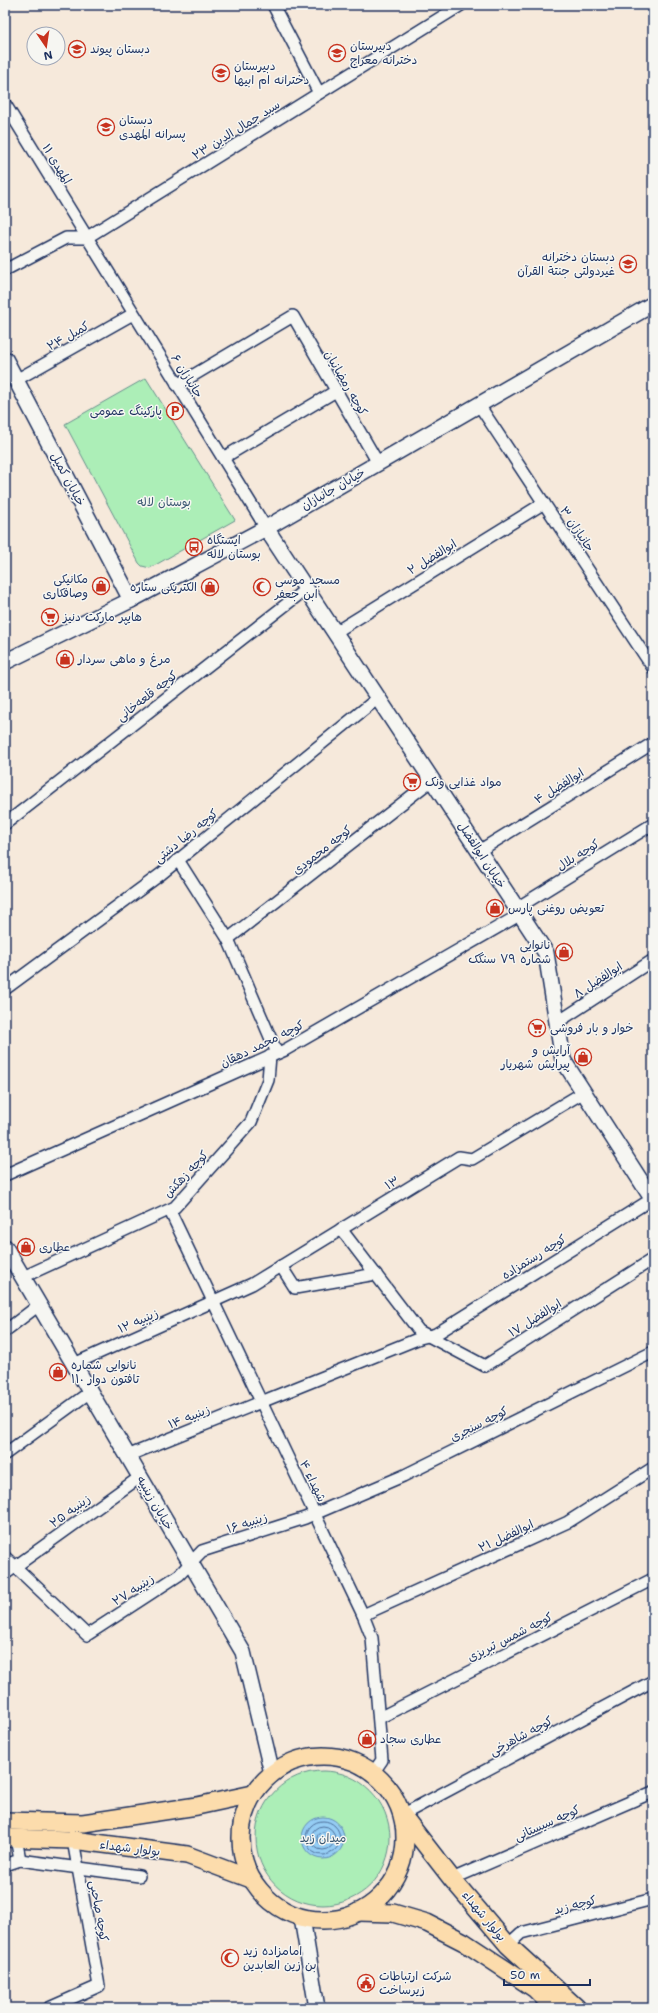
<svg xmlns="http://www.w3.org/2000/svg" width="658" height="2013" font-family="'Shantell Sans','Playpen Sans Arabic',sans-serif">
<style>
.green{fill:#aceeb7;stroke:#648e8a}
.water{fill:#95cdf4;stroke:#648eb8}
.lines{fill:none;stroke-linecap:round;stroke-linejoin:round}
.shore{stroke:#4c6e9a;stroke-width:1}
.street-casing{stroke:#1b2f5e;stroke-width:14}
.secondary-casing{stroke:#1b2f5e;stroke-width:18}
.primary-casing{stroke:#1b2f5e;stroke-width:20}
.street{stroke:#f6f6f2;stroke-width:11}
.secondary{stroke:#f6f6f2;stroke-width:15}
.primary{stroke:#fcdcac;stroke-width:17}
.labels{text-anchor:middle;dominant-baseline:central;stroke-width:3;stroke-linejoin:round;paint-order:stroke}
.poi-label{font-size:12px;fill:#1b2f5e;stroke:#f6f6f2;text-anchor:start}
.street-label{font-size:12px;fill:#1b2f5e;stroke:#f6f6f2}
.park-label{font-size:12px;fill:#385570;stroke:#f6f6f2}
</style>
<rect width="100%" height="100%" fill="#f6e9db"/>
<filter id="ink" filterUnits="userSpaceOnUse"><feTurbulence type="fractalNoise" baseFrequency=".025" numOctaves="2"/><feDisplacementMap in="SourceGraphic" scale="8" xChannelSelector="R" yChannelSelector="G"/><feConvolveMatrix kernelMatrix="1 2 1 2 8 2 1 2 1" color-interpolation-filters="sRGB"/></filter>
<g filter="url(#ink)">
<g class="green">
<path d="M146 378 235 520 150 568 142 566 139 563 65 424Z"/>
<circle cx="323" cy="1838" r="67"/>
</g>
<circle class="water" cx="323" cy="1838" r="21"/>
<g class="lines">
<g class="shore">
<circle cx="323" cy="1838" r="17"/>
<circle cx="323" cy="1838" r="12"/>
<circle cx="323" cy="1838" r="6"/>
</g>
<g class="street-casing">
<g id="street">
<path d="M273 5 319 93"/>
<path d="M5 104 266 528"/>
<path d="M86 238 461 5"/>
<path d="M5 270 66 238H86"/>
<path d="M16 380 133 314"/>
<path d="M177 385 293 316 378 463"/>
<path d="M479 405 653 668"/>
<path d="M223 458 336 391"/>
<path d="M334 633 544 503"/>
<path d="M5 824 306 589"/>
<path d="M479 851 653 743"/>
<path d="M178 860 228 939 277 1053"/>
<path d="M517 908 653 824"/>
<path d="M228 939 432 780"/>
<path d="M5 989 161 874 378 698"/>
<path d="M558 1022 653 960"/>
<path d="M5 1175 285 1050 521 914"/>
<path d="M170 1211 363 1615 372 1638 382 1760 373 1773"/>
<path d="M341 1229 419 1331 485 1366 653 1259"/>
<path d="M281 1266 295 1288 376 1274"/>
<path d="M23 1277 175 1207 251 1122 268 1080 270 1056"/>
<path d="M5 1331 39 1305"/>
<path d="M74 1364 252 1284 459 1157 472 1159 584 1092"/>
<path d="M5 1454 90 1392"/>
<path d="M127 1456 420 1338 436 1334 652 1199"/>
<path d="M5 1557 87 1635 179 1575 202 1551 305 1518 403 1476 653 1352"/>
<path d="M5 1574 140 1477"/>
<path d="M363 1615 568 1522 653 1468"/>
<path d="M379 1718 653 1579"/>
<path d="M402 1815 653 1681"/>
<path d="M16 1838 20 1860"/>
<path d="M5 1865 20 1860 139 1876"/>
<path d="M452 1879 653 1792"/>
<path d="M508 1945 521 1933 653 1899"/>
<path d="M49 2008 99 1986 73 1840"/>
</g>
</g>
<g class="secondary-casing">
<g id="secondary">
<path d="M5 359 131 600"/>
<path d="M266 528 546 953 563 1060 653 1200"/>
<path d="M5 662 131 600 266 528 653 304"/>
<path d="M5 1247 243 1652 272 1773"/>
<path d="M302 1918 317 2008"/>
</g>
</g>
<g class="primary-casing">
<g id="primary">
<circle cx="323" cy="1838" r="82"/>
<path d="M403 1816 452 1879 508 1945 577 2008"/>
<path d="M5 1821 83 1823 197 1806 253 1794"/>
<path d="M5 1838 73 1840 187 1855 251 1879"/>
<path d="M358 1912 393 1913 427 1923 464 1942 535 1989 554 2008"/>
</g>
</g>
<use href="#street" class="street"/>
<use href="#secondary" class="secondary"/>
<use href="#primary" class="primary"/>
</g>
</g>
<defs>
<g id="school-ring" transform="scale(0.9)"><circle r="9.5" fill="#f6f6f2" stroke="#c8321e" stroke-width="1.5"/><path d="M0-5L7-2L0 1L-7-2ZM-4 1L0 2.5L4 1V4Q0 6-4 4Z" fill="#c8321e"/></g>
<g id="parking-ring" transform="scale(0.9)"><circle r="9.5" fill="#f6f6f2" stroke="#c8321e" stroke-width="1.5"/><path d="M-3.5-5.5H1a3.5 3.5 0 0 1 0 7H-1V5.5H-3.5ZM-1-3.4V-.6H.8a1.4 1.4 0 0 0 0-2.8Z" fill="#c8321e"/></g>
<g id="bus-ring" transform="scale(0.9)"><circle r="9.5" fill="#f6f6f2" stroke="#c8321e" stroke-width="1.5"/><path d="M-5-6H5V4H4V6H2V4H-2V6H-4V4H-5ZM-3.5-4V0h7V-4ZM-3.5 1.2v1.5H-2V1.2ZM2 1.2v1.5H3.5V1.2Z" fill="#c8321e"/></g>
<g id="shop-ring" transform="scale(0.9)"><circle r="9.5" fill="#f6f6f2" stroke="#c8321e" stroke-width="1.5"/><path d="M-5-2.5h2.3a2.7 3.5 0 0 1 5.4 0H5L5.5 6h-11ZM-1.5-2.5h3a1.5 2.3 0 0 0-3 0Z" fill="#c8321e"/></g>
<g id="mosque-ring" transform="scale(0.9)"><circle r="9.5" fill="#f6f6f2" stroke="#c8321e" stroke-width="1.5"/><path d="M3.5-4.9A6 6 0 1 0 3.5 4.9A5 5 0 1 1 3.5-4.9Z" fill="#c8321e"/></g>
<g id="supermarket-ring" transform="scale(0.9)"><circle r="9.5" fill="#f6f6f2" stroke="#c8321e" stroke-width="1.5"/><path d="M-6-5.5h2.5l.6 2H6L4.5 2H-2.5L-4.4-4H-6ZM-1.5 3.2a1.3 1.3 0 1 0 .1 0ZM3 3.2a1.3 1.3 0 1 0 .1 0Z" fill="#c8321e"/></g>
<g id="civic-ring" transform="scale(0.9)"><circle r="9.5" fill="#f6f6f2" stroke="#c8321e" stroke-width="1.5"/><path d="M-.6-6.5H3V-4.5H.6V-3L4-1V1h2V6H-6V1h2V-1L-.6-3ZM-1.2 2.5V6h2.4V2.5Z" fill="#c8321e"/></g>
</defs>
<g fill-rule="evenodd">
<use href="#school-ring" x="77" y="49"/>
<use href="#school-ring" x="337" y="53"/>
<use href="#school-ring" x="221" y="73"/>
<use href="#school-ring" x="106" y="127"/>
<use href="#school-ring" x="628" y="264"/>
<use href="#parking-ring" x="175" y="411"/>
<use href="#bus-ring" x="194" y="547"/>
<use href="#shop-ring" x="101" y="586"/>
<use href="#shop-ring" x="210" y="587"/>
<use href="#mosque-ring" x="262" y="587"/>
<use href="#supermarket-ring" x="50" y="617"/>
<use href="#shop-ring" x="65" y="659"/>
<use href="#supermarket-ring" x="412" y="782"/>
<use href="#shop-ring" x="495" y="908"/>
<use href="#shop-ring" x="564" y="952"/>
<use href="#supermarket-ring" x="537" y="1028"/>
<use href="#shop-ring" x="583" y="1057"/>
<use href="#shop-ring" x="26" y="1247"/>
<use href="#shop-ring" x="58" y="1372"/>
<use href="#shop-ring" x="367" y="1739"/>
<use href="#mosque-ring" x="230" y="1958"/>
<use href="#civic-ring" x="366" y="1983"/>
</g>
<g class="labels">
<g class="poi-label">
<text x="350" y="46">دبیرستان<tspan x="350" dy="14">دخترانه معراج</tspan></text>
<text x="90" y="49">دبستان پیوند</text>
<text x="234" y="66">دبیرستان<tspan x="234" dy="14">دخترانه ام ابیها</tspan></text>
<text x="119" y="120">دبستان<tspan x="119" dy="14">پسرانه المهدی</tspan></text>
<text x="615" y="257" text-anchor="end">دبستان دخترانه<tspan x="615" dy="14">غیردولتی جنتة القرآن</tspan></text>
<text x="162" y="411" text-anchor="end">پارکینگ عمومی</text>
<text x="207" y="540">ایستگاه<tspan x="207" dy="14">بوستان لاله</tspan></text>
<text x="88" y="579" text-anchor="end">مکانیکی<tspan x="88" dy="14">وصافکاری</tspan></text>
<text x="275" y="580">مسجد موسی<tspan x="275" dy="14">ابن جعفر</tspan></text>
<text x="197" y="587" text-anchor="end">الکتریکی ستاره</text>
<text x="63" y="617">هایپر مارکت دنیز</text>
<text x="78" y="659">مرغ و ماهی سردار</text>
<text x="425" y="782">مواد غذایی ونک</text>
<text x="508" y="908">تعویض روغنی پارس</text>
<text x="551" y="945" text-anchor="end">نانوایی<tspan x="551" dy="14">شماره ۷۹ سنگک</tspan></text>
<text x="550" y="1028">خوار و بار فروشی</text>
<text x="570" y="1050" text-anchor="end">آرایش و<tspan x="570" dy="14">پیرایش شهریار</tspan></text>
<text x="39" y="1247">عطاری</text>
<text x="71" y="1365">نانوایی شماره<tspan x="71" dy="14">۱۱۰ تافتون دوار</tspan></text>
<text x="380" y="1739">عطاری سجاد</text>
<text x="243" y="1951">امامزاده زید<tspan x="243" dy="14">بن زین العابدین</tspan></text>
<text x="379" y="1976">شرکت ارتباطات<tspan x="379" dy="14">زیرساخت</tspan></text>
</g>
<g class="street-label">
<text transform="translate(236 130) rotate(-32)">سید جمال الدین ۲۳</text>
<text transform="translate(57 164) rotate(59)">المهدی ۱۱</text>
<text transform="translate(68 336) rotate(-29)">کمیل ۲۴</text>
<text transform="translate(187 376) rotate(58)">جانبازان ۶</text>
<text transform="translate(346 383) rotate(60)">کوچه رمضانیان</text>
<text transform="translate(68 479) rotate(62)">خیابان کمیل</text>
<text transform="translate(333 489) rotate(-30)">خیابان جانبازان</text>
<text transform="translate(577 529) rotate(56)">جانبازان ۳</text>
<text transform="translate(432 557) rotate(-32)">ابوالفضل ۲</text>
<text transform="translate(147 696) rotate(-38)">کوچه قلعه‌خانی</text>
<text transform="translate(559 786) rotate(-32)">ابوالفضل ۴</text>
<text transform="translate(186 836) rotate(-39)">کوچه رضا دشتی</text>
<text transform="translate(322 850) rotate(-38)">کوچه محمودی</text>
<text transform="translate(482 855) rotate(57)">خیابان ابوالفضل</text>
<text transform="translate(578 855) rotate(-32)">کوچه بلال</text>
<text transform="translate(598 980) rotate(-33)">ابوالفضل ۸</text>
<text transform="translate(262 1044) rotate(-26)">کوچه محمد دهقان</text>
<text transform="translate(186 1174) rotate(-47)">کوچه زهکش</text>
<text transform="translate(392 1183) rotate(-31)">۱۳</text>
<text transform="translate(534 1257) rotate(-32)">کوچه رستمزاده</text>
<text transform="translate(535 1318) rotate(-32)">ابوالفضل ۱۷</text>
<text transform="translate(138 1321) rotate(-24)">زینبیه ۱۲</text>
<text transform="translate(189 1417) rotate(-22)">زینبیه ۱۴</text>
<text transform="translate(479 1424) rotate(-27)">کوچه سنجری</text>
<text transform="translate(313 1481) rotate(64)">شهداء ۴</text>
<text transform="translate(155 1503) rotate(60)">خیابان زینبیه</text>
<text transform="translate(70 1511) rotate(-36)">زینبیه ۲۵</text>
<text transform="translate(247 1523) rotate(-18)">زینبیه ۱۶</text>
<text transform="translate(506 1536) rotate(-25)">ابوالفضل ۲۱</text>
<text transform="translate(133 1590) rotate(-33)">زینبیه ۲۷</text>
<text transform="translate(510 1637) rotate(-27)">کوچه شمس تبریزی</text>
<text transform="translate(521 1736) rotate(-28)">کوچه شاهرخی</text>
<text transform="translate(547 1823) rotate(-24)">کوچه سیستانی</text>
<text transform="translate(130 1848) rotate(7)">بولوار شهداء</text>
<text transform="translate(575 1905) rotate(-14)">کوچه زید</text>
<text transform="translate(99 1911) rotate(80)">کوچه صاحبی</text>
<text transform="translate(484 1916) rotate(50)">بولوار شهداء</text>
</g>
<g class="park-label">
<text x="164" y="502">بوستان لاله</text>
<text x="323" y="1838">میدان زید</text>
</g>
</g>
<rect width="658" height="2013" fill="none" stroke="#f6f6f2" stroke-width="20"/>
<rect x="10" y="10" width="638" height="1993" fill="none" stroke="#1b2f5e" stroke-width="1.5" filter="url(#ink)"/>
<g transform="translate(46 46) rotate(167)"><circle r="19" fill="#f6f6f2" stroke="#9ea6b7"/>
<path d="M0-3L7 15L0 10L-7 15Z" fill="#c8321e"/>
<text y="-6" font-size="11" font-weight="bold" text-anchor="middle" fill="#1b2f5e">N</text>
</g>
<path d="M504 1979v6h86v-6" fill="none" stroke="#1b2f5e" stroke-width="2"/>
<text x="510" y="1979" font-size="12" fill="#1b2f5e" stroke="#f6f6f2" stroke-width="3" paint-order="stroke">50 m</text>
</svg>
